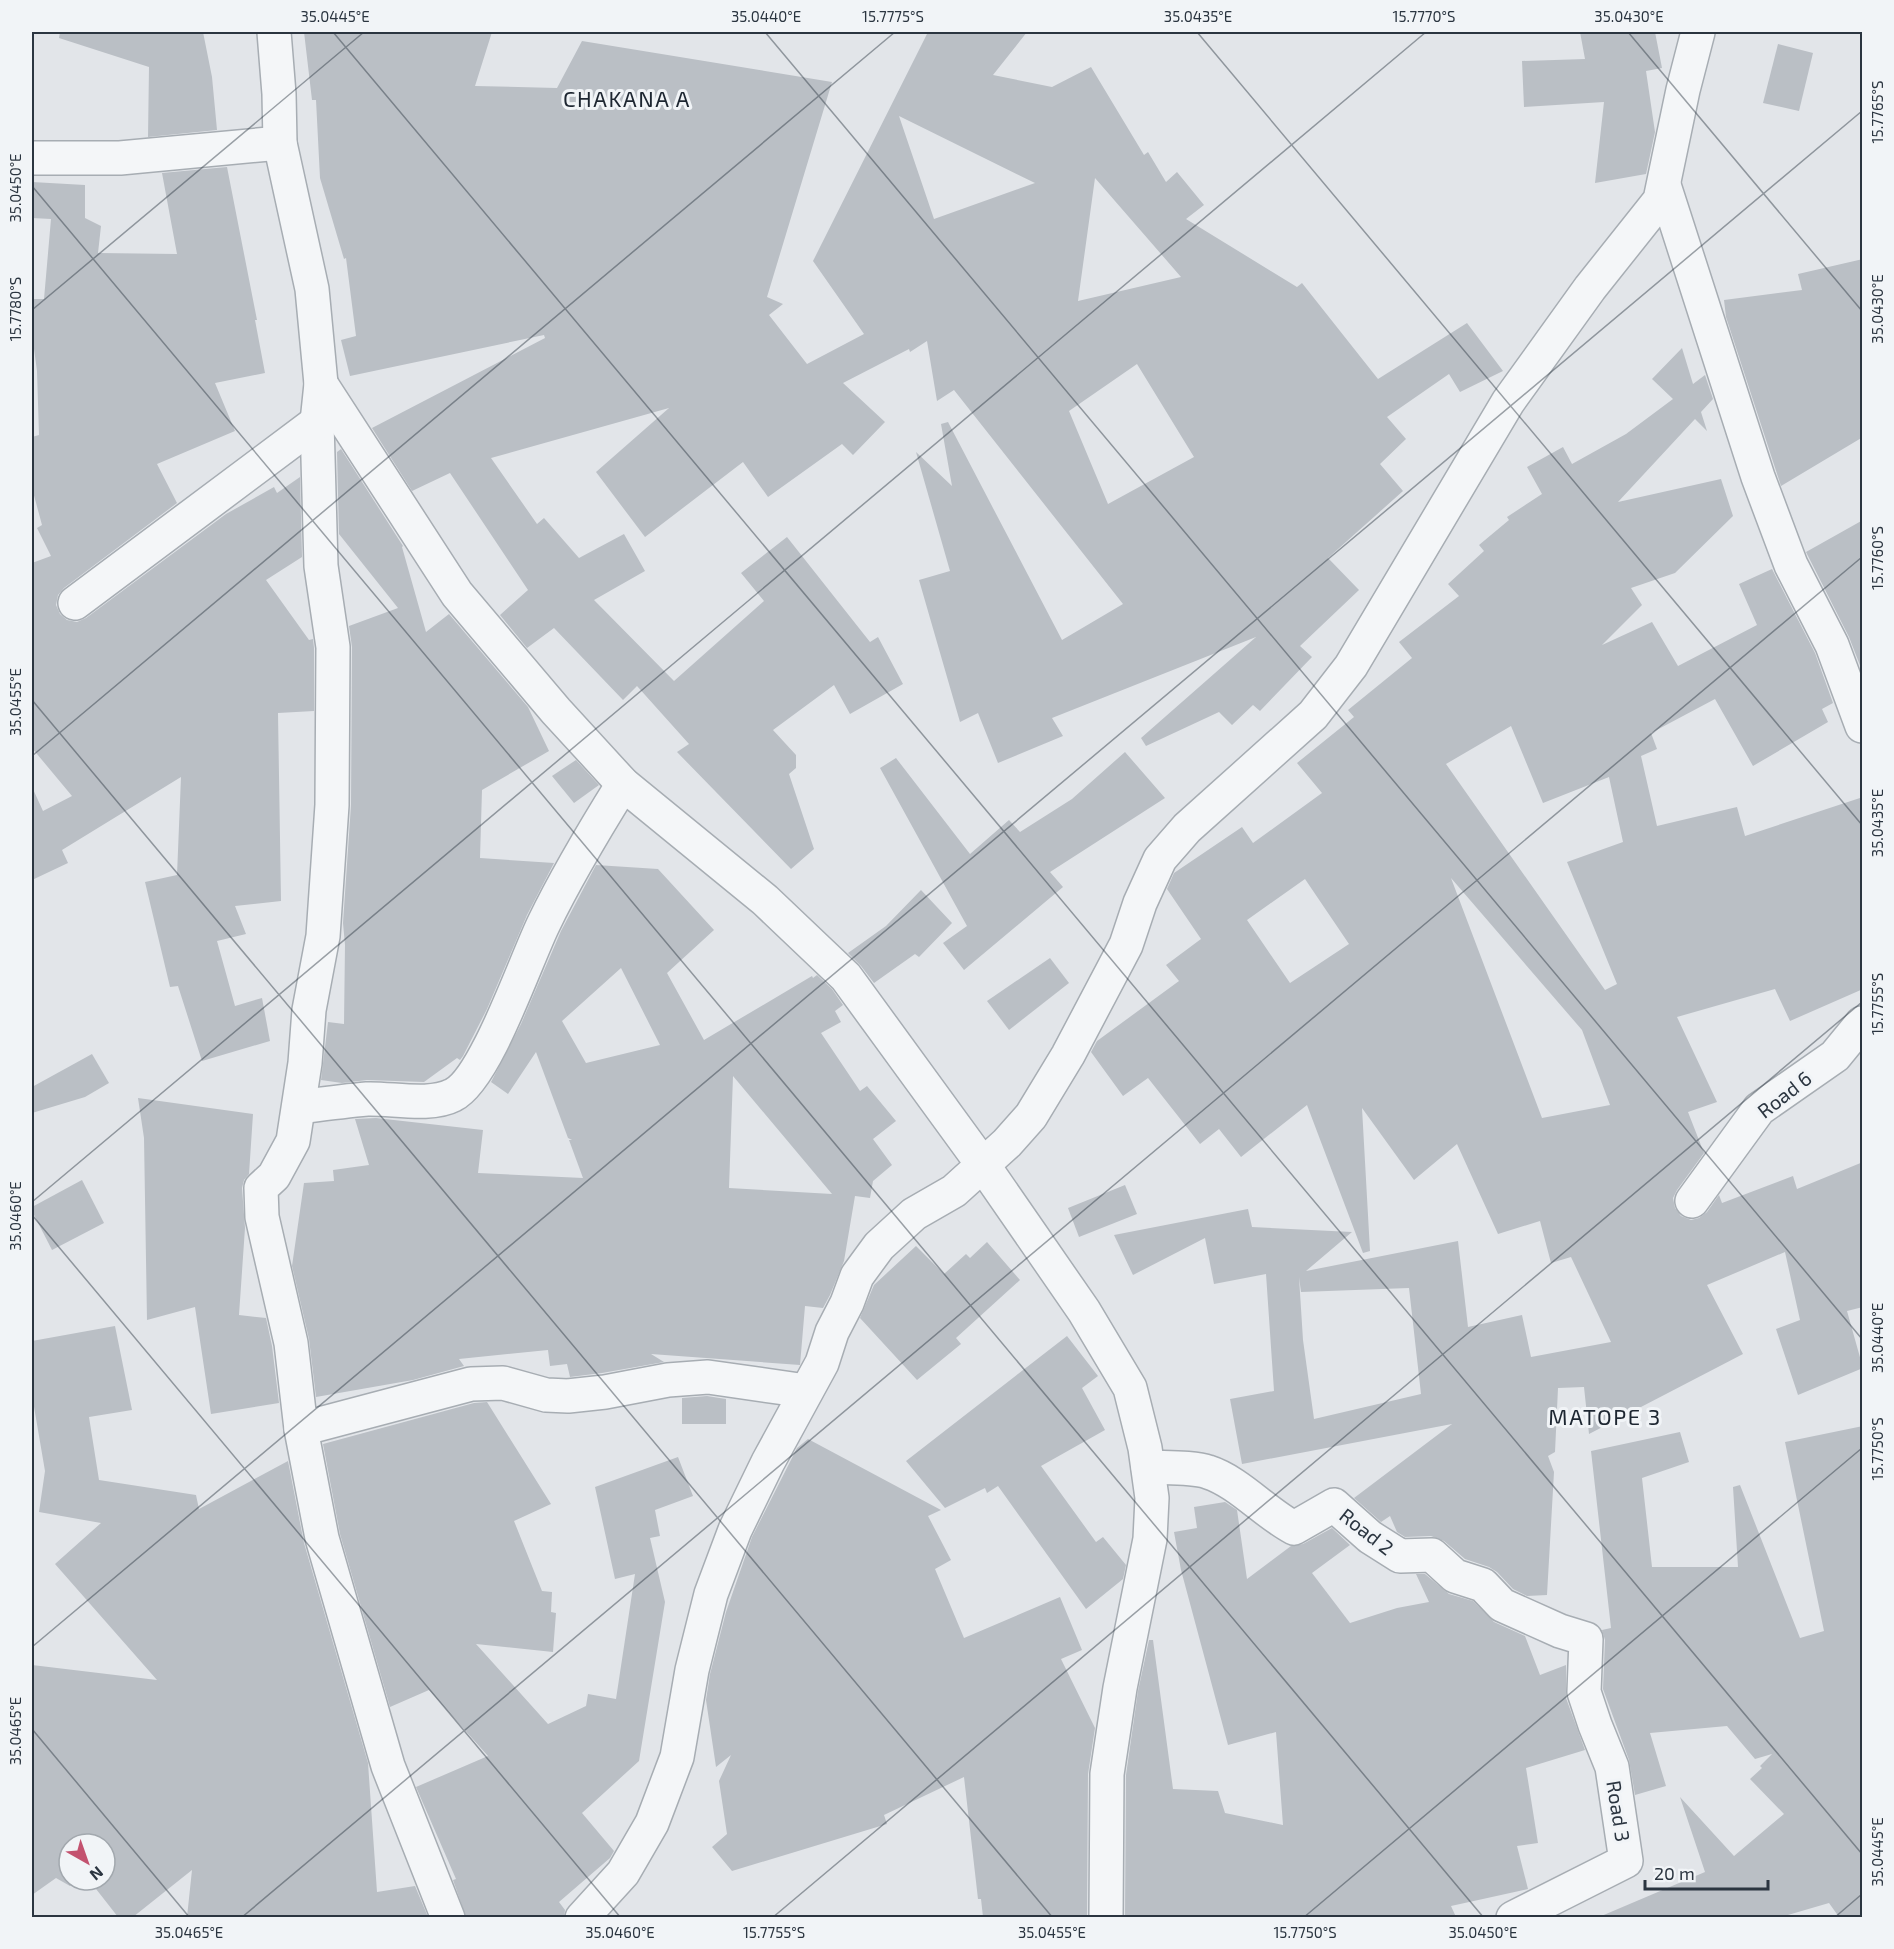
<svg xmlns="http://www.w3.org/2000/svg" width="1894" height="1949" font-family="'Exo 2',sans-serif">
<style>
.building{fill:#babfc5;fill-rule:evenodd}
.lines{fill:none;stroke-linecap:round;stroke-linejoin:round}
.minor-casing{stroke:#a7adb3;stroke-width:36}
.minor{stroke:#f4f6f8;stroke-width:33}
.ticks{fill:none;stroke:#2b3540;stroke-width:1.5;stroke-opacity:0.45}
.labels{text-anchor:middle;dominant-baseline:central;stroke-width:6;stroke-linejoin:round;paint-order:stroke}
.street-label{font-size:20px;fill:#2b3540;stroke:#f1f4f7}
.quarter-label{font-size:22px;letter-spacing:1.5px;fill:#1d2631;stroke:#f1f4f7}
.neatline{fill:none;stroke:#2b3540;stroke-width:2}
.ticks-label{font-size:15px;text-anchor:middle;fill:#2b3540}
</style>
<rect width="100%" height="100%" fill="#e2e5e9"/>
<g class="building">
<path d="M60 32H203L212 77 217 130 148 137 149 67 59 38Z"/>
<path d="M304 32H492L475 86 557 88 582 41 832 82 767 297 783 304 769 315 807 364 864 334 813 261 928 32H1027L993 75 1052 87 1091 67 1144 155 1148 152 1166 182 1177 172 1204 205 1186 219 1297 287 1302 283 1378 379 1467 323 1503 371 1460 392 1449 374 1387 417 1406 439 1380 464 1403 491 1328 558 1359 590 1300 646 1312 657 1260 711 1253 705 1232 725 1219 712 1146 746 1141 738 1256 637 1052 718 1063 736 998 763 978 713 960 722 919 580 950 571 916 452 952 486 941 424 948 422 1062 640 1123 604 954 390 937 401 927 341 910 352 909 349 843 383 885 422 853 455 842 444 768 497 743 462 645 537 596 472 669 408 491 458 537 524 544 518 579 558 624 534 645 571 594 600 674 681 764 601 741 573 787 537 870 642 878 637 903 684 850 714 834 685 773 730 796 755V768L789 774 814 849 791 869 677 752 689 744 637 686 623 700 554 628 527 648 500 615 528 590 450 473 412 491 372 428 545 338 544 335 350 376 341 340 356 336 346 258 344 259 320 178 316 100H312ZM899 116 1035 183 934 219ZM1095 178 1181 277 1078 301ZM1137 364 1194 457 1108 504 1069 411Z"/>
<path d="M1580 32H1655L1662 68 1646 71 1655 132 1646 174 1595 183 1604 102 1524 107 1522 61 1585 59Z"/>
<path d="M1778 44 1813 53 1799 111 1763 103Z"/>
<path d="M227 167 257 320H255L265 373 215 383 235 431 157 464 177 503 64 588 58 595 56 605 60 614 67 620 77 622 86 618 226 514 274 487 277 493 300 477 302 557 266 580 309 640 313 639 314 648V711L278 713 281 901 235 906 246 934 217 941 235 1006 262 998 270 1041 202 1061 178 986 170 987 145 882 177 875 181 777 62 850 68 863 32 880V787L43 811 72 796 32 748V563L51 556 37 528 42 525 32 488V437L39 435 37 371 32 334V299H44L51 219 32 218V182L85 185V218L101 226 98 253 177 254 162 173Z"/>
<path d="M1863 259V437L1781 486 1726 317 1724 300 1802 290 1798 274Z"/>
<path d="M1682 348 1693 384 1705 375 1713 399 1701 412 1707 431 1695 419 1618 502 1721 479 1733 516 1675 573 1631 588 1642 605 1602 645 1652 622 1678 666 1757 625 1739 584 1772 569 1815 653 1833 703 1822 709 1828 722 1753 766 1715 699 1651 733 1657 749 1641 756 1657 826 1737 807 1745 836 1863 797V989L1790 1021 1775 989 1677 1017 1717 1102 1688 1112 1704 1153 1677 1190 1673 1198 1675 1208 1681 1216 1691 1220 1699 1218 1707 1212 1719 1195 1722 1203 1793 1176 1797 1189 1863 1162V1307L1847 1311 1863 1368 1798 1395 1776 1329 1800 1320 1785 1252 1707 1285 1743 1354 1589 1434 1584 1387 1558 1388 1555 1452 1548 1456 1554 1472 1547 1595 1527 1596 1513 1589 1497 1572 1489 1567 1465 1559 1444 1541 1431 1536 1405 1537 1397 1532 1390 1516 1381 1522 1354 1498 1452 1424 1242 1464 1230 1399 1274 1391 1266 1274 1214 1284 1205 1238 1133 1275 1114 1235 1248 1209 1252 1227 1352 1232 1306 1271 1458 1241 1468 1327 1522 1315 1531 1357 1611 1342 1571 1257 1551 1263 1540 1221 1498 1234 1457 1144 1414 1180 1362 1108 1370 1251 1363 1253 1307 1105 1241 1157 1219 1129 1200 1144 1148 1078 1123 1096 1091 1052 1097 1041 1179 981 1166 965 1201 939 1167 889 1174 873 1242 827 1253 843 1322 793 1297 763 1354 717 1348 710 1412 658 1399 642 1459 596 1448 584 1484 551 1479 545 1509 520 1507 517 1542 494 1527 467 1563 447 1572 464 1626 434 1673 399 1652 379ZM1511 726 1543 803 1609 777 1623 842 1567 862 1617 984 1605 990 1446 764ZM1451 878 1582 1030 1610 1105 1542 1118ZM1305 879 1349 944 1290 983 1247 920ZM1299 1277 1301 1292 1409 1288 1421 1394 1314 1419 1303 1340Z"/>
<path d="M341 449 403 546 402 547 426 632 449 614 528 707 549 751 482 790 480 858 554 863 527 915 487 1009 463 1056 460 1060 457 1058 424 1082 367 1080 342 1083 321 1080 328 1022 344 1024 345 945 343 923 351 805 352 647 349 626 398 608 339 534 337 452Z"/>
<path d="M1863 520V673L1849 637 1806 552Z"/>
<path d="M1125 752 1165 798 1050 872 1063 887 964 970 943 943 967 926 880 768 896 758 970 854 1009 820 1020 832 1072 799Z"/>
<path d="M576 760 599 785 574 803 552 776Z"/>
<path d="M596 865 658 869 714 930 667 973 704 1040 812 976 813 978 817 975 832 989 843 1005 835 1011 841 1022 821 1033 860 1091 867 1086 896 1121 873 1139 892 1165 873 1181 870 1198 855 1196 844 1261 830 1295 823 1308 805 1306 800 1365 651 1354 664 1362 602 1373 570 1377 567 1364 550 1366 548 1350 459 1359 464 1366 413 1380 316 1397 309 1339 292 1266 304 1183 334 1181 333 1170 369 1165 355 1119 376 1118 483 1130 478 1173 583 1178 569 1140H572L568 1138 536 1052 508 1094 491 1082 521 1024 561 931ZM621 968 660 1045 586 1063 562 1021ZM733 1076 832 1194 729 1188Z"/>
<path d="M921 890 952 923 919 957 915 954 874 983 861 966 848 953 886 926Z"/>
<path d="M1050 958 1069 983 1009 1030 987 1001Z"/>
<path d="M92 1054 109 1083 85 1097 32 1113V1087Z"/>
<path d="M138 1098 253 1114 249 1174 244 1180 242 1188 245 1228 239 1315 266 1318 272 1346 279 1403 211 1414 195 1307 147 1320 144 1138Z"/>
<path d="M82 1180 104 1223 52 1250 32 1211V1207Z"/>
<path d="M1125 1185 1137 1214 1079 1237 1068 1208Z"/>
<path d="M987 1242 1020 1280 956 1338 961 1344 917 1380 860 1318 874 1285 916 1246 944 1274 966 1254 970 1258Z"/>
<path d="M115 1326 132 1410 89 1417 99 1480 196 1495 199 1509 288 1461 304 1543 368 1763 377 1892 415 1886 428 1917H187L192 1870 133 1917H118L89 1880H105V1844H69V1880H74L70 1886 56 1878 32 1895V1665L157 1680 55 1564 101 1523 39 1512 45 1471 32 1395V1341Z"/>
<path d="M1067 1336 1098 1376 1082 1388 1105 1430 1041 1466 1096 1542 1103 1537 1126 1565 1123 1579 1086 1609 998 1486 987 1493 985 1488 945 1508 906 1461Z"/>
<path d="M707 1396 726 1399V1424H682V1398Z"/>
<path d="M487 1402 551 1504 514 1521 542 1591 552 1592 551 1612 556 1613 553 1652 476 1644 548 1724 586 1706 588 1694 616 1699 635 1574 615 1579 595 1487 678 1457 693 1496 655 1510 660 1536 650 1538 665 1602 639 1761 582 1813 614 1851 610 1858 559 1902 565 1910 564 1917H466L453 1880 456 1879 416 1787 488 1756 429 1690 390 1707 340 1534 323 1444 474 1403Z"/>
<path d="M1863 1426V1917H1839L1829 1903 1781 1917H1599L1705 1872 1680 1797 1734 1856 1784 1814 1750 1779 1762 1768 1760 1766 1772 1754 1755 1759 1727 1726 1650 1733 1666 1786 1635 1795 1629 1760 1603 1689 1605 1640 1602 1630 1611 1628 1591 1451 1680 1432 1689 1462 1642 1478 1652 1567H1738L1733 1487 1740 1485 1800 1638 1824 1631 1785 1442Z"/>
<path d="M808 1439 941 1510 928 1516 951 1560 935 1569 964 1638 1060 1597 1082 1650 1061 1659 1095 1728 1088 1774 1087 1917H983L981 1899H978L964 1777 884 1815 887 1824 732 1871 712 1847 727 1834 719 1781 731 1755 716 1767 706 1700 710 1674 726 1612 752 1537 797 1448Z"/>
<path d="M1225 1502 1237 1510 1247 1579 1291 1546 1303 1544 1332 1528 1350 1545 1312 1573 1350 1623 1397 1608 1429 1602 1416 1574H1425L1449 1594 1473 1601 1494 1622 1525 1636 1540 1675 1566 1665V1698L1585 1750 1526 1768 1538 1843 1517 1846 1528 1889 1451 1906 1456 1917H1125L1126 1775 1138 1691 1149 1640H1153L1173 1789 1218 1791 1225 1813 1283 1825 1276 1732 1228 1745 1181 1570 1174 1532 1197 1528 1194 1507Z"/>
</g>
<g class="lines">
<g class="minor-casing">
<g id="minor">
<path d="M274 32 279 94 280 143 312 289 321 384 317 422 321 566 333 647 332 805 323 936 309 1010 305 1063 293 1141 274 1176 261 1188 262 1217 291 1343 301 1429 322 1538 388 1766 448 1918"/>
<path d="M32 158H120L280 143"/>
<path d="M1664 185 1758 477 1791 565 1832 645 1862 726"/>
<path d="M321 384 457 594 556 711 623 784 765 900 846 977 983 1165 1084 1311 1130 1388 1145 1448 1152 1498 1150 1539 1120 1688 1107 1774 1106 1918"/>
<path d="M75 603 317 422"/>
<path d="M299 1107C322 1104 344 1101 367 1099 392 1098 430 1107 453 1095 486 1079 526 959 544 923 567 875 595 829 623 784"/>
<path d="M1692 1201 1759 1109 1835 1056 1862 1023"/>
<path d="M301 1429 471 1384 503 1383 546 1395 568 1396 605 1392 668 1380 708 1377 806 1391"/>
<path d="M1148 1467C1164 1468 1194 1467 1208 1472 1239 1482 1265 1513 1294 1528L1334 1505 1370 1537 1400 1556 1432 1555 1455 1576 1483 1585 1502 1605 1560 1631 1586 1639 1584 1692 1595 1725 1612 1767 1626 1861 1513 1918"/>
<path d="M582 1918 623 1873 652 1823 677 1757 692 1670 711 1594 735 1530 768 1462 822 1363 832 1332 847 1303 857 1276 879 1246 914 1214 954 1191 1007 1143 1031 1116 1068 1055 1126 945 1140 903 1160 859 1187 828 1313 715 1351 666 1508 402 1590 288 1660 200 1683 90 1698 32"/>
</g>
</g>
<use href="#minor" class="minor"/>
</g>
<path class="ticks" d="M333 32 1862 1854M765 32 1862 1339M1197 32 1862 825M1628 32 1862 311M32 186 1484 1918M32 310 364 32M32 700 1053 1918M32 756 895 32M32 1202 1426 32M32 1215 621 1918M32 1647 1862 111M32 1729 190 1918M241 1918 1862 557M772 1918 1862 1002M1303 1918 1862 1448M1834 1918 1862 1894"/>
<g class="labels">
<g class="street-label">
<text transform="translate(1784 1094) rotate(-38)">Road 6</text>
<text transform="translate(1367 1531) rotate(38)">Road 2</text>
<text transform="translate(1619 1811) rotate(81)">Road 3</text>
</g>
<g class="quarter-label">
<text x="627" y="98">CHAKANA A</text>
<text x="1605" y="1416">MATOPE 3</text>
</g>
</g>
<rect width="1894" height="1949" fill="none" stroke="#f1f4f7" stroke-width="66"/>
<g transform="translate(87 1862) rotate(140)"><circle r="28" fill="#f1f4f7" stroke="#a2a8ae" stroke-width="1.5"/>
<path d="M0-4.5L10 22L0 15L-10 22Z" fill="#c3526f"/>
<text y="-9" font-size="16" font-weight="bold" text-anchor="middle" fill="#2b3540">N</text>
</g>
<path d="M1645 1880v9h123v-9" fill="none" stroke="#2b3540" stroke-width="3"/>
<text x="1654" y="1880" font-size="18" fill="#2b3540" stroke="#f1f4f7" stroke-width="4.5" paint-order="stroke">20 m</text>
<rect x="33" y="33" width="1828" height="1883" class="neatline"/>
<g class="ticks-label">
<text x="335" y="22">35.0445°E</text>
<text x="766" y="22">35.0440°E</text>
<text x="893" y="22">15.7775°S</text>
<text x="1198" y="22">35.0435°E</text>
<text x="1424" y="22">15.7770°S</text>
<text x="1629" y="22">35.0430°E</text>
<text transform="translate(1878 112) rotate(-90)" y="5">15.7765°S</text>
<text transform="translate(16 188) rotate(-90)" y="5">35.0450°E</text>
<text transform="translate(1878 309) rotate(-90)" y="5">35.0430°E</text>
<text transform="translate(16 309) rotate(-90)" y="5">15.7780°S</text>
<text transform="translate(1878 558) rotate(-90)" y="5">15.7760°S</text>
<text transform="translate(16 702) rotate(-90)" y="5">35.0455°E</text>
<text transform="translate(1878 823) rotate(-90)" y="5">35.0435°E</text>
<text transform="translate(1878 1004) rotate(-90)" y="5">15.7755°S</text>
<text transform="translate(16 1216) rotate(-90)" y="5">35.0460°E</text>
<text transform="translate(1878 1338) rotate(-90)" y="5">35.0440°E</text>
<text transform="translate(1878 1449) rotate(-90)" y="5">15.7750°S</text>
<text transform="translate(16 1731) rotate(-90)" y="5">35.0465°E</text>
<text transform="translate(1878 1852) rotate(-90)" y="5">35.0445°E</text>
<text x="189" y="1938">35.0465°E</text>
<text x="620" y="1938">35.0460°E</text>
<text x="774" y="1938">15.7755°S</text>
<text x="1052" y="1938">35.0455°E</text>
<text x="1305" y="1938">15.7750°S</text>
<text x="1483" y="1938">35.0450°E</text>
</g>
</svg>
